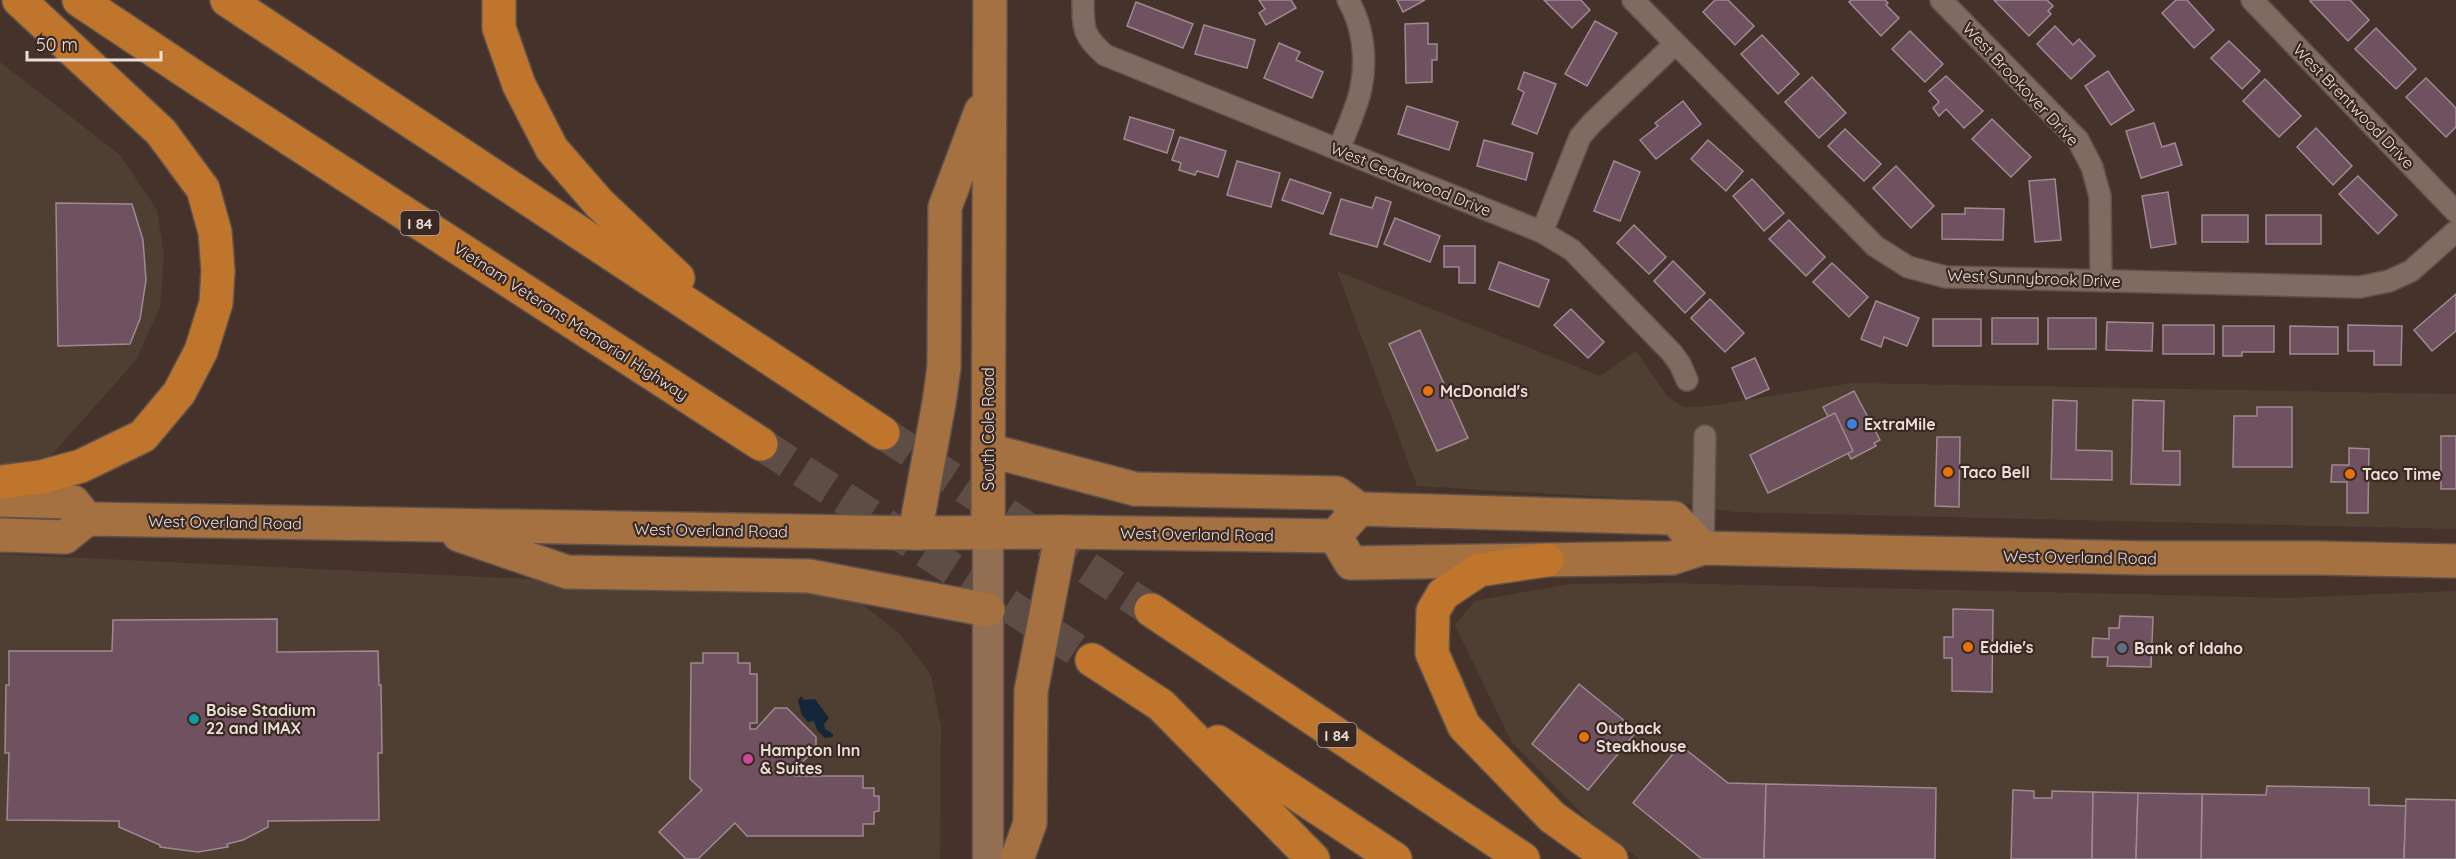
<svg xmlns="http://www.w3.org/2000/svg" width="2456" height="859" font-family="Quicksand,sans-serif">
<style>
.commercial{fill:#4f3f33}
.water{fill:#13263a}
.building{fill:#6f515f;stroke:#9f8993;stroke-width:1.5}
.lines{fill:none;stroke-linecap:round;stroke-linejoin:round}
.highway-tunnel{stroke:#5e4d45;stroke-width:33;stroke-dasharray:33 16;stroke-linecap:butt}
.street-casing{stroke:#60524a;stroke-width:24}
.secondary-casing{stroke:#60524a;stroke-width:33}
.primary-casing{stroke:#60524a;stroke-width:36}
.highway-casing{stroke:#60524a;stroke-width:36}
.street{stroke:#7f6b62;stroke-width:21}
.secondary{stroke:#926e52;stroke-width:30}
.primary{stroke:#a57141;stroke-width:33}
.highway{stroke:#bf752b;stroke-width:33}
.food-dot{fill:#e8710a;stroke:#3a2922;stroke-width:2}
.shop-dot{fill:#3f7fe0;stroke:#3a2922;stroke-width:2}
.service-dot{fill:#5c6f8a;stroke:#3a2922;stroke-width:2}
.culture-dot{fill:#0f9aa8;stroke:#3a2922;stroke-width:2}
.hotel-dot{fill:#d1479c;stroke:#3a2922;stroke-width:2}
.labels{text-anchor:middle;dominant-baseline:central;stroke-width:4.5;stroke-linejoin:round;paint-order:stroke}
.shield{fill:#3a2922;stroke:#b5a8a2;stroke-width:1.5}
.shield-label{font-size:15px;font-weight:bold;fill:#eaded9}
.street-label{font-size:16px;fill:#eaded9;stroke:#3a2922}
.poi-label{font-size:16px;font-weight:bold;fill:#eaded9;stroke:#3a2922;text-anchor:start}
</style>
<rect width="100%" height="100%" fill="#45332b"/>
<g class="commercial">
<path d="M0 62 120 155 157 210 164 256 160 307 136 360 48 459 0 464Z"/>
<path d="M1337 271 1600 376 1636 351 1667 396 1683 407H1703L1852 383 2456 394V529L1734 512 1663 500 1417 486Z"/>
<path d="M0 554 570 581 806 584 858 601 899 633 931 675 941 727 940 859H0Z"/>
<path d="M1667 583 2286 598 2456 591V859H1639L1588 820 1511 741 1455 625 1475 601 1570 584Z"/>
</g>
<path class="water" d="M801 696 804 700 815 699 829 718 824 724 825 729 833 734V737L825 738 817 730 814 721 808 722 802 715 798 701Z"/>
<g class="building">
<path d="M1259 0H1291L1296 8 1266 25 1259 13 1265 9Z"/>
<path d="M1397 0H1425L1403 12Z"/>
<path d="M1544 0H1581L1590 10 1572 28Z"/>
<path d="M1715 0H1728L1754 26 1735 45 1703 12Z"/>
<path d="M1851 0H1885L1888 3 1886 5 1899 18 1881 36 1849 2Z"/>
<path d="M1994 0H2047L2053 6 2048 11 2051 14 2029 36Z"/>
<path d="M2176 0H2187L2214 30 2194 48 2162 13Z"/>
<path d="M2311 0H2350L2369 20 2348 41 2310 1Z"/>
<path d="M1136 2 1193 24 1183 48 1127 26Z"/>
<path d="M1595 21 1617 33 1587 86 1565 74Z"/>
<path d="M1428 23V44H1437V60H1432V82L1406 83 1405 24Z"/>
<path d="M1204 25 1255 40 1247 68 1195 54Z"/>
<path d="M2055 26 2073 45 2079 39 2095 56 2071 79 2037 44Z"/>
<path d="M2376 28 2416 69 2396 89 2355 49Z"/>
<path d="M1910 31 1943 64 1925 82 1892 49Z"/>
<path d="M1762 35 1799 74 1778 94 1741 54Z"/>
<path d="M2229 41 2260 71 2242 89 2211 58Z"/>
<path d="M1279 43 1300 52 1296 60 1323 72 1312 98 1264 78Z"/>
<path d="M2108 71 2134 110 2111 125 2085 86Z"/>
<path d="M1524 72 1556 84 1537 134 1512 124 1524 92 1518 89Z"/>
<path d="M1946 76 1983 111 1964 128 1946 109 1939 116 1933 108 1939 102 1929 91Z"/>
<path d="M1812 77 1846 113 1819 138 1785 102Z"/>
<path d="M2426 78 2456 108V127L2446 137 2406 97Z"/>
<path d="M2265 79 2301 116 2279 137 2243 101Z"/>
<path d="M1683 101 1701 124 1656 159 1640 140 1658 126 1655 123Z"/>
<path d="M1407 106 1458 122 1449 150 1398 134Z"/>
<path d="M1130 117 1174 130 1167 153 1124 139Z"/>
<path d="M1992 119 2031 157 2011 177 1972 139Z"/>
<path d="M2154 123 2162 147 2175 143 2182 165 2141 178 2126 131Z"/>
<path d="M2316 128 2352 166 2333 185 2297 147Z"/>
<path d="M1845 129 1881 164 1864 181 1828 146Z"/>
<path d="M1180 137 1226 151 1218 177 1197 171 1195 175 1179 170 1181 163 1172 160Z"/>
<path d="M1484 140 1533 153 1526 180 1477 166Z"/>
<path d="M1708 140 1743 171 1726 191 1691 159Z"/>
<path d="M1237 161 1280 173 1271 207 1227 195Z"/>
<path d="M1614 161 1640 172 1620 221 1594 211Z"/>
<path d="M1896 166 1934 206 1911 228 1873 188Z"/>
<path d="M2358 176 2397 215 2378 234 2339 194Z"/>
<path d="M1290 179 1331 193 1323 214 1282 200Z"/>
<path d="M1752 179 1784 213 1764 231 1733 196Z"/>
<path d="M2055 179 2061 240 2035 242 2029 181Z"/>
<path d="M2168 192 2176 244 2151 248 2142 196Z"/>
<path d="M1376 197 1391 202 1377 247 1330 234 1341 199 1372 208Z"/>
<path d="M56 203 132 204 143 240 146 280 140 319 130 344 58 346Z"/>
<path d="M1965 208 2004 209 2003 240 1942 239V214H1965Z"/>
<rect x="2202" y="215" width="46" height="27"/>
<rect x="2266" y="215" width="55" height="29"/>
<path d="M1395 218 1440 236 1430 262 1384 244Z"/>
<path d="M1789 220 1825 257 1806 276 1769 239Z"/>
<path d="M1634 225 1666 257 1649 274 1617 243Z"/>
<path d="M1444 246H1475V283H1459V267H1444Z"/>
<path d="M1673 261 1705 293 1685 313 1654 281Z"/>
<path d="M1499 262 1549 280 1539 307 1489 289Z"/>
<path d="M1832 263 1868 297 1849 317 1813 282Z"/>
<path d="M2456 294V331L2432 351 2414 330Z"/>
<path d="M1710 299 1744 333 1725 352 1691 318Z"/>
<path d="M1876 301 1919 318 1907 346 1884 337 1881 347 1861 339Z"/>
<path d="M1571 309 1604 342 1588 358 1554 325Z"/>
<rect x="1992" y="318" width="46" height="26"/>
<rect x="2048" y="318" width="48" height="31"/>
<rect x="1933" y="319" width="48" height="27"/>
<path d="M2107 322 2153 323 2152 351 2106 350Z"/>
<rect x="2163" y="325" width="51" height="29"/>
<path d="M2348 325 2402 326 2401 365H2374V351H2348Z"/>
<path d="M2223 326H2274V352H2242V356H2223Z"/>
<path d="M2290 326 2338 327V354H2290Z"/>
<path d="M1420 330 1468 438 1437 451 1389 344Z"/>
<path d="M1755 358 1769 389 1746 399 1732 368Z"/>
<path d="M1854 391 1880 440 1874 443 1876 446 1851 459 1823 407Z"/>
<path d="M2053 400 2077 401 2076 450 2112 451V480L2051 479Z"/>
<path d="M2133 400 2164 401 2163 451H2180V485L2131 484Z"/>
<path d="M2257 407H2292V467H2233L2234 416H2257Z"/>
<path d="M1835 413 1853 451 1768 493 1750 455Z"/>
<rect x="2441" y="436" width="15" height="53"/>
<path d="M1937 437H1960L1959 507 1935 506Z"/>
<path d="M2349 448 2369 449 2368 513H2347V482H2331L2332 465H2349Z"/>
<path d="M1953 609 1993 610 1992 692 1952 691V658H1944V637H1953Z"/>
<path d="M2120 616 2153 617 2151 667 2107 666 2108 657H2092L2093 638 2109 639V628H2119Z"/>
<path d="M277 619V652L378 651 379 685H381L382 753H378L379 820 268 821V827L243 840 227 844 228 847 198 852 160 847V845L119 827V821L7 820 9 753H5L6 685H9V651H112L113 620Z"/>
<path d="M703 653H738V663H750V674H757V723H750V729H756L775 708H787L816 737V749L795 769V776H863V788H874V796H879V811L874 812V824H863V836H747L735 823 698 859H686L659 832 702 790 690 779 691 663H703Z"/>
<path d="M1579 684 1637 731 1588 790 1532 744Z"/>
<path d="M1680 745 1728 783 1766 784 1764 859H1702L1633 803Z"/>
<path d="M1766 784 1936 788 1935 859H1764Z"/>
<path d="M2267 786 2369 788V805L2406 806 2404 859H2201L2202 794 2266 795Z"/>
<path d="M2013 790 2034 791V798H2052V791L2093 792 2092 859H2011Z"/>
<path d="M2093 792 2138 793 2136 859H2092Z"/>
<path d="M2138 793 2202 794 2201 859H2136Z"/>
<path d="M2406 799 2456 800V859H2404Z"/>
</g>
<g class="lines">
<g class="highway-tunnel">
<path d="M883 433 1151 610"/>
<path d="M761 444 1092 660"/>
</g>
<g class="street-casing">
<g id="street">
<path d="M1083 0C1083 29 1083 36 1105 55L1542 232 1572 250 1672 353 1680 364 1687 380"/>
<path d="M1633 0 1875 246 1908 267 1946 277 2360 287 2389 281 2411 271 2456 231"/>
<path d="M1941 0 2078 140 2092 167 2100 196 2101 280"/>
<path d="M2252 0 2456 212"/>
<path d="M1339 150C1346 130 1357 108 1361 88 1367 59 1363 25 1348 0"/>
<path d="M1542 232 1580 137 1592 123 1675 44"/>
<path d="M1703 548 1705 436"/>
</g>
</g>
<g class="secondary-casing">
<path id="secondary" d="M988 859V533"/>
</g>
<g class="primary-casing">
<g id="primary">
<path d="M988 450 1135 489 1337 493 1359 509"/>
<path d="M0 500 73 502 87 519"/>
<path d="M915 533 939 403 944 367 945 207 981 111"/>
<path d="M988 533 990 0"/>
<path d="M0 535 65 537 87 519 915 533 1064 532 1335 536 1359 509 1674 518 1703 548"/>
<path d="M459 535 567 572 809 576 988 610"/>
<path d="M1335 536 1351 563 1672 558 1703 548 2144 558H2320L2456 561"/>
<path d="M1017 859 1030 823 1031 691 1062 532"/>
</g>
</g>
<g class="highway-casing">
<g id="highway">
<path d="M79 0 196 78 761 444"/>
<path d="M227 0 883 433"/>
<path d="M499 0V28L519 85 552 149 599 203 678 278"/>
<path d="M0 482 41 477 81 466 143 436 179 393 201 351 216 303 218 271 215 232 203 189 161 132 19 0"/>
<path d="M1547 560 1479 570 1443 594 1433 611 1432 653 1464 726 1552 817 1611 859"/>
<path d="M1151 610 1523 859"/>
<path d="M1092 660 1161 705 1313 859"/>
<path d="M1218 742 1395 859"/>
</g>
</g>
<use href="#street" class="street"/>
<use href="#secondary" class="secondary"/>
<use href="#primary" class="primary"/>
<use href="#highway" class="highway"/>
</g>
<g class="food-dot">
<circle cx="1428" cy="391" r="6"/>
<circle cx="1948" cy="472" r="6"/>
<circle cx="2350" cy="474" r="6"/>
<circle cx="1968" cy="647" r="6"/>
<circle cx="1584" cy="737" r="6"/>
</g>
<circle class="shop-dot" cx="1852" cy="424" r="6"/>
<circle class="service-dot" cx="2122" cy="648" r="6"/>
<circle class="culture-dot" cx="194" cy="719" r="6"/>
<circle class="hotel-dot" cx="748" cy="759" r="6"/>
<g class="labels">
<g class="shield">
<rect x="400.5" y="211" width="39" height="24" rx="4.5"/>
<rect x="1317.5" y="723" width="39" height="24" rx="4.5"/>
</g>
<g class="shield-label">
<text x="420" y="223">I 84</text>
<text x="1337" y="735">I 84</text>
</g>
<g class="street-label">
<text transform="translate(2021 84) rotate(47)">West Brookover Drive</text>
<text transform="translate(2354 106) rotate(46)">West Brentwood Drive</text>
<text transform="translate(1411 179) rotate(22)">West Cedarwood Drive</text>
<text transform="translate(2034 278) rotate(2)">West Sunnybrook Drive</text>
<text transform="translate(571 321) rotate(33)">Vietnam Veterans Memorial Highway</text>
<text transform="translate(988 429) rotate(-90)">South Cole Road</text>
<text transform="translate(225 522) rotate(1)">West Overland Road</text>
<text transform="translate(711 530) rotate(1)">West Overland Road</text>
<text transform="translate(1197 534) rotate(1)">West Overland Road</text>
<text transform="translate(2080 557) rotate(1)">West Overland Road</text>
</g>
<g class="poi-label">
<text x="1440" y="391">McDonald's</text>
<text x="1864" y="424">ExtraMile</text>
<text x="1960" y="472">Taco Bell</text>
<text x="2362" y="474">Taco Time</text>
<text x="1980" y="647">Eddie's</text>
<text x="2134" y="648">Bank of Idaho</text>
<text x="206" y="710">Boise Stadium<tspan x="206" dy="18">22 and IMAX</tspan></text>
<text x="1596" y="728">Outback<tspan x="1596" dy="18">Steakhouse</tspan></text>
<text x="760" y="750">Hampton Inn<tspan x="760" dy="18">&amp; Suites</tspan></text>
</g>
</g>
<path d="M27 51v9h134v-9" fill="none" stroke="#eaded9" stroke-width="3"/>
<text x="36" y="51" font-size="18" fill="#eaded9" stroke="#3a2922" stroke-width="4.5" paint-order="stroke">50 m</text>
</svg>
